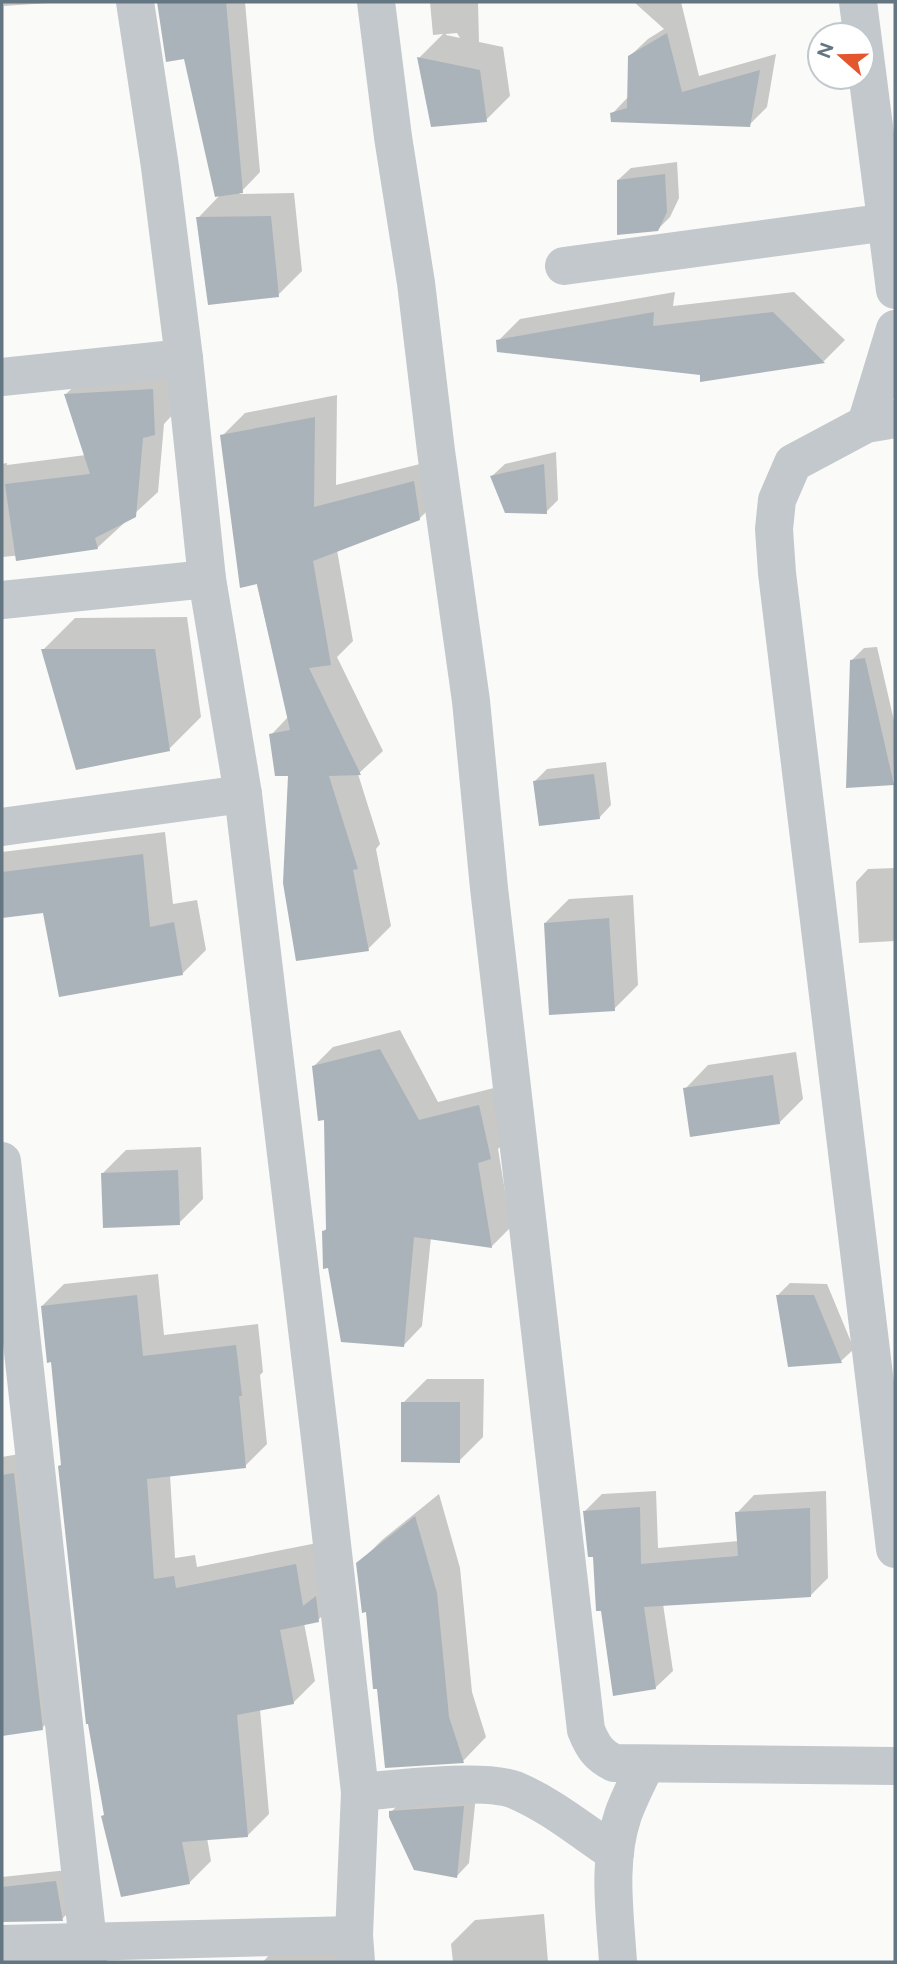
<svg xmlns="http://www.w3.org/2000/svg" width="897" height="1964" font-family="Figtree,sans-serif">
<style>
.shadow{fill:#0003;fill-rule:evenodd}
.building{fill:#aab3b9}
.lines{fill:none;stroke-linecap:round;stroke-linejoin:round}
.minor{stroke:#c3c8cc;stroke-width:38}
</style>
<rect width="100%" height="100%" fill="#fafaf8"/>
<g class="shadow">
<path d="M4 2H63L4 6Z"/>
<path d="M168 2H245L260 172 239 194 294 193 302 271 278 295 198 218 221 194 185 57 173 59Z"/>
<path d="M430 2H478L479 42 503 47 510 96 486 120 419 58 443 34 433 35ZM457 33 460 38 446 35V34Z"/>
<path d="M634 2H681L699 76 776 54 767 107 749 125 612 114 629 96V57L648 39 664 29Z"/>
<path d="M677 162 679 198 670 217 658 229 618 180 631 168Z"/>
<path d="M675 292 673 306 794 292 845 340 824 361 702 380V373L498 341 520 319Z"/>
<path d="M176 368 177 410 164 424 158 492 97 548 2 557V464L7 463V465L86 455 66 394 89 372Z"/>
<path d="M337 395 336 485 436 460 442 496 419 519 337 550 353 641 337 657 383 751 358 774 380 844 376 849 391 926 368 949 271 735 288 717 222 436 245 413Z"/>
<path d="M556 452 558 500 546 512 492 476 505 464Z"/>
<path d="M187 617 201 717 169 749 43 650 75 618Z"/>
<path d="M877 647 895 725 893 783 851 661 864 648Z"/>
<path d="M606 762 611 805 599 818 535 781 547 769Z"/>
<path d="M165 832 173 904 197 900 206 950 182 974 45 911 2 917V852Z"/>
<path d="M895 868V941L859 943 856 882 868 869Z"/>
<path d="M633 895 638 985 614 1009 545 923 569 899Z"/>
<path d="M400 1030 438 1102 498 1087 509 1138 498 1149 511 1227 492 1246 431 1237 422 1326 403 1346 323 1232 328 1227 325 1117 314 1066 333 1047Z"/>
<path d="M796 1052 803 1099 779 1123 685 1089 708 1065Z"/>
<path d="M201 1147 203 1199 179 1223 102 1174 126 1150Z"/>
<path d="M158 1274 164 1335 258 1324 263 1372 260 1375 267 1444 245 1466 170 1475 175 1558 195 1555 197 1567 317 1543 340 1598 318 1620 304 1623 315 1681 293 1703 260 1709 269 1814 247 1836 207 1838 211 1861 189 1883 105 1814 59 1467 63 1463 52 1360 42 1306 64 1284Z"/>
<path d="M790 1283 827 1284 854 1349 841 1361 790 1365 777 1296Z"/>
<path d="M427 1379H484L483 1437 459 1461 403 1403Z"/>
<path d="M37 1451 65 1705 42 1728 2 1734V1457Z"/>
<path d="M656 1491 658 1548 739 1541 737 1513 754 1495 826 1491 828 1578 811 1595 663 1604 673 1671 655 1688 594 1555 585 1511 602 1494Z"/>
<path d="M439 1494 460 1568 472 1692 486 1737 463 1761 379 1687 358 1564 382 1540Z"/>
<path d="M476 1795 469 1863 457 1876 391 1812 403 1800Z"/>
<path d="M68 1870 74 1907 62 1919 2 1920V1877Z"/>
<path d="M544 1914 548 1962H453L451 1944 475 1920Z"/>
<path d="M286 1936 359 1962H263Z"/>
</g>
<g class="building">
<path d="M157 2H226L243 193 215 197 184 59 166 62Z"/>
<path d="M667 33 682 92 760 70 750 127 611 122 610 113 627 108 628 56Z"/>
<path d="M417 57 480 70 487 122 431 127Z"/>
<path d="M665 174 667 212 658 231 617 235V180Z"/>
<path d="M271 216 279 297 208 305 196 217Z"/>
<path d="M654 312 653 326 773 312 825 363 700 382V375L497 352 496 340Z"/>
<path d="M153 389 155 435 143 438 136 517 95 538 98 549 16 561 5 484 90 474 64 394Z"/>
<path d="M315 417 314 507 414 481 420 520 313 561 331 665 309 668 361 775 329 776 358 869 353 870 369 951 296 961 283 883 288 776H275L269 734 290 730 257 584 240 588 220 435Z"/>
<path d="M544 464 547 514 505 513 490 476Z"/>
<path d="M41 649H155L170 751 76 770Z"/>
<path d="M865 658 894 785 846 788 850 660Z"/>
<path d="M594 774 600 819 539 826 533 781Z"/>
<path d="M143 854 150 927 174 922 183 975 59 997 43 913 2 918V872Z"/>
<path d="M609 918 615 1011 549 1015 544 923Z"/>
<path d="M380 1049 419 1120 479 1105 491 1159 478 1163 492 1248 414 1237 404 1347 341 1342 328 1268 323 1269 322 1231 326 1230 324 1120 318 1121 312 1066Z"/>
<path d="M773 1075 780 1124 690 1137 683 1088Z"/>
<path d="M178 1170 180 1225 103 1228 101 1173Z"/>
<path d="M137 1295 143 1356 236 1345 242 1396H239L246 1468 147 1479 154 1579 174 1576 176 1588 296 1564 303 1606 316 1596 319 1622 280 1630 294 1704 237 1715 248 1837 182 1842 190 1884 121 1897 101 1816 104 1815 88 1724H86L58 1466 61 1465 51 1362 47 1363 41 1306Z"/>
<path d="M776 1295H814L842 1363 788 1367Z"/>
<path d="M401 1402H460V1463L401 1462Z"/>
<path d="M14 1473 43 1730 2 1736V1475Z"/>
<path d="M640 1507 641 1564 738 1556 735 1512 810 1508 811 1597 644 1607 656 1689 613 1696 601 1611H596L593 1557H588L583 1511Z"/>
<path d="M415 1516 437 1593 449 1717 464 1763 385 1768 377 1689H373L366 1612 362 1613 356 1563Z"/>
<path d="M464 1806 457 1878 414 1870 389 1817V1811Z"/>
<path d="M56 1881 63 1921 2 1922V1887Z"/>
</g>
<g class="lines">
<g class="minor">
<path d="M135 2 160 167 184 358 207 579 243 794 320 1438 360 1792 354 1935 356 1962"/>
<path d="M376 2 393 137 416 283 436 451 471 701 489 888 586 1730C593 1747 598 1755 614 1763L895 1766"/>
<path d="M858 2 895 290"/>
<path d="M564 266 888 222"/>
<path d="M2 377 184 358"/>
<path d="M895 419 866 424 793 463 777 500 774 529 777 573 895 1549"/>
<path d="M866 424 895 329"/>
<path d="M2 600 207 579"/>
<path d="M2 827 243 794"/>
<path d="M2 1161 88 1942V1962"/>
<path d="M360 1792C396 1789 484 1778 515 1790 551 1805 583 1832 615 1853"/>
<path d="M2 1944 354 1935"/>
<path d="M618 1962C615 1913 607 1862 623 1815 629 1798 638 1781 646 1764"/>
</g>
</g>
<rect width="897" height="1964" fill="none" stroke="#657683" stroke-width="7"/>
<g transform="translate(841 56) rotate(290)"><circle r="33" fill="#ffffff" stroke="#c1c8cd" stroke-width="2"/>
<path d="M0-5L12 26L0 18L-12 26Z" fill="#e4572e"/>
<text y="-10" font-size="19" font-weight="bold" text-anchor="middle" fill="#657683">N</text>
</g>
</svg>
